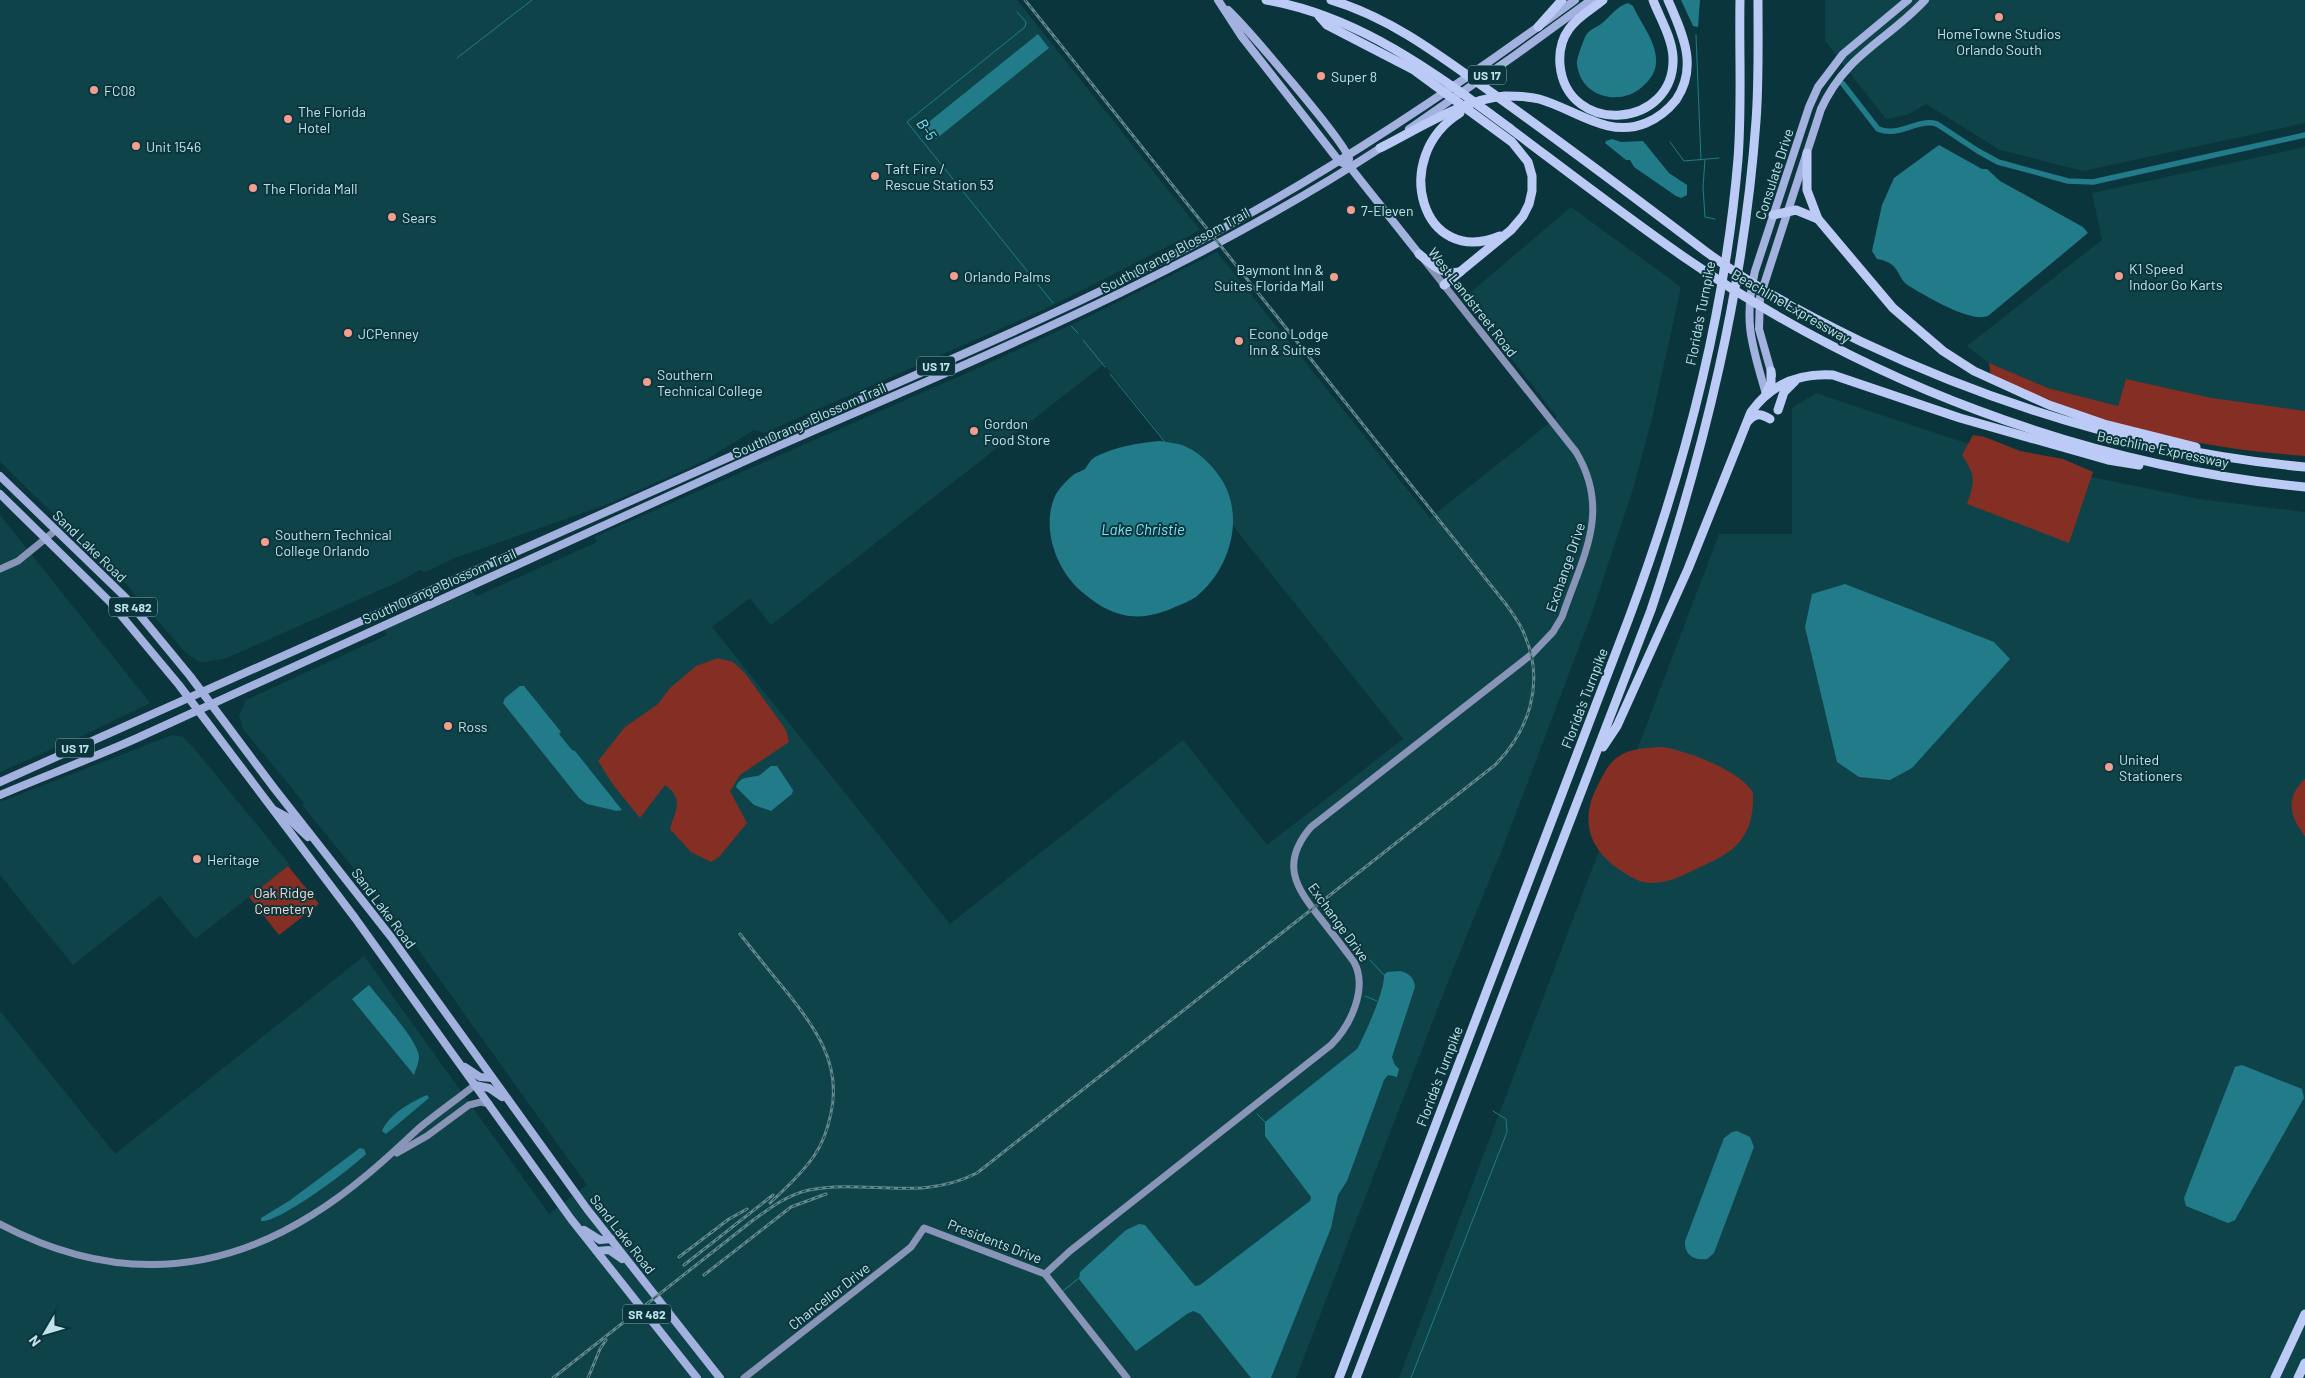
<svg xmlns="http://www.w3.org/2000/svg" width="2305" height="1378" font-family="Barlow,sans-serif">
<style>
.built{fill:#0f434a;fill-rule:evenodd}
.green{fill:#842e24}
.water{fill:#217b88}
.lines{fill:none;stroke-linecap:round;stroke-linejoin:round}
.stream{stroke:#217b88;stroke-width:1}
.canal{stroke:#217b88;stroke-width:5.5}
.secondary{stroke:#8995b7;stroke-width:7}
.primary{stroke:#a2b1dd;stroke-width:8}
.highway{stroke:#bccbf6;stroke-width:9}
.rail-casing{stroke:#62888f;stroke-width:3}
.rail{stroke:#0b353c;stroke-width:1;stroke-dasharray:4;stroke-linecap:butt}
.poi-dot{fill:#f59d8e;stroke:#0b353c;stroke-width:2}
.labels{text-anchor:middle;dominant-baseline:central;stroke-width:4;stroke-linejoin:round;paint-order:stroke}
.shield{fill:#0b353c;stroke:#8aafb6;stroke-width:1}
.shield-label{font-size:12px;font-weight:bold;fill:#c0e3ea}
.poi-label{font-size:14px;fill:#c0e3ea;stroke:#0b353c;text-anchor:start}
.street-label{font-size:14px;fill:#c0e3ea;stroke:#0b353c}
.park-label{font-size:14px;fill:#f8dbd5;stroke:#0b353c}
.water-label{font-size:15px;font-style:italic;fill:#7ce6f8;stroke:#0b353c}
</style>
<rect width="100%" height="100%" fill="#0b353c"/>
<g class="built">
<path d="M0 0H1017L1200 230 1045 309 764 433 754 430 704 461 608 504 455 558 425 572 420 570 398 582 227 658 205 662 198 661 186 653 125 583 0 462Z"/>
<path d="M1825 0H2305V123L2083 171 2000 150 1926 104 1907 115 1886 119 1825 41Z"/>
<path d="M2305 147V411L2212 398 2126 379 2118 406 2048 388 1989 363 1967 346 2102 240 2092 193Z"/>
<path d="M1571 207 1681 287 1653 414 1634 486 1592 613 1505 842 1449 979 1296 1378H0V1011L115 1154 364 956 549 1214 587 1185 405 931 302 805 304 803 243 729 239 716 246 700 387 635 384 630 472 591 477 596 597 542 594 537 976 369 1090 316 1217 252 1430 518 1557 417 1464 298ZM1104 364 1403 739 1267 845 1183 740 950 924 712 627 750 598 771 625Z"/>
<path d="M1816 393 1950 438 2056 470 2199 499 2305 512V1378H1399L1719 534H1792V408Z"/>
<path d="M0 515 150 703 82 736 0 772Z"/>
<path d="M172 735 183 737 192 746 290 865 195 939 160 896 73 965 0 875V802Z"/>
</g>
<g class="green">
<path d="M1989 363 2048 388 2118 406 2126 379 2212 398 2305 411V456C2224 450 2138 435 2062 406 2038 397 2015 387 1991 377Z"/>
<path d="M1973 435 1985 437 2020 451 2063 459 2093 472 2069 543 1967 504C1975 481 1976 476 1962 455Z"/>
<path d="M718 658 733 662 745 673 786 730 789 742 740 775 730 791 747 823 719 857 711 862 691 852 670 829C676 809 684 799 665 785L640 818 614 786 598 761 625 727 658 704 670 688 696 666Z"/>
<path d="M1662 747C1685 750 1742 771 1753 793 1754 828 1743 847 1711 862 1691 871 1666 887 1643 882 1633 879 1621 871 1613 865 1584 841 1582 813 1600 781 1605 771 1609 763 1618 757 1630 748 1647 748 1662 747Z"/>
<path d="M2305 779V836C2289 816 2285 797 2305 779Z"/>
<path d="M288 866 319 904 279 935 249 897Z"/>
</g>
<g class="water">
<path d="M1681 0H1700L1698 27 1693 26Z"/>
<path d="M1628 3 1633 6C1640 22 1655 40 1656 58 1657 71 1651 79 1642 87 1620 107 1580 97 1577 64 1576 60 1584 39 1586 35 1589 30 1597 27 1601 24 1610 17 1617 6 1628 3Z"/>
<path d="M1038 34 1049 48 936 139 925 125Z"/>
<path d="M1612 139 1621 142 1643 141 1669 173 1687 185V195L1681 198 1676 196 1634 167 1630 160H1626L1605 143 1606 141Z"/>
<path d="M1939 145 1982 169H1987L2000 181 2083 227 2088 233 1988 316C1970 323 1926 296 1909 286 1895 277 1902 263 1877 259L1872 251 1882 205 1894 178Z"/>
<path d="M1160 441C1167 442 1175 443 1182 445 1196 450 1208 461 1217 473 1247 511 1232 568 1196 597 1190 601 1182 604 1175 607 1160 614 1141 619 1124 615 1108 612 1094 602 1082 592 1056 570 1041 528 1055 496 1058 490 1067 480 1072 476 1076 472 1081 472 1085 469 1088 465 1090 460 1095 457 1115 447 1137 443 1160 441Z"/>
<path d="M1845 584 1994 642 2010 659 1912 768 1890 780 1859 777 1837 762 1805 627 1812 594Z"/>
<path d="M520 686H524L561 732 559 734 572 750 575 751 622 810 617 811 587 804 579 798 503 703 505 698Z"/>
<path d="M771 766H777L793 790 792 794 771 811 754 805 736 787C740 776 748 778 757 776 762 775 766 769 771 766Z"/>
<path d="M1401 971C1409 974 1414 977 1415 987L1392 1057 1395 1065 1399 1069 1397 1077 1388 1075 1384 1080 1347 1181 1338 1195 1331 1228 1271 1378H1251L1200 1314 1193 1311 1187 1314 1136 1351 1079 1279 1080 1272 1126 1230 1139 1224 1145 1225 1195 1286 1200 1285 1310 1201 1311 1197 1265 1136V1122L1357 1049C1365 1035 1385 990 1384 975L1387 972Z"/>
<path d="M369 985C382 1002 412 1034 418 1052 421 1060 416 1068 414 1075L352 999Z"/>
<path d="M2242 1065 2302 1089 2304 1098 2235 1220 2228 1223 2186 1206 2184 1198 2235 1067Z"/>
<path d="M427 1095 429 1098 386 1134 382 1131C389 1114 411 1102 427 1095Z"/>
<path d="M1737 1131 1750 1137 1754 1147 1714 1253 1707 1259C1693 1261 1684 1254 1685 1241L1724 1138 1732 1132Z"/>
<path d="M360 1148 364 1149 366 1154C352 1168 278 1224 261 1221V1218L289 1201Z"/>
</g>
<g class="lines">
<g class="stream">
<path d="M1017 12 1026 22 1025 27 907 122 1053 303"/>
<path d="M1696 35 1701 160"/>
<path d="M457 58 532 0"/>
<path d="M1670 142 1684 161 1719 158"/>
<path d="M1705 160 1703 187 1705 217 1715 219"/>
<path d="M1071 326 1078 333"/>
<path d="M1083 340 1105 367"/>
<path d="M1110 374 1165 442"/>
<path d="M1328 908 1359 947"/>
<path d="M1370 960 1384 975"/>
<path d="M1365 996 1377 1001"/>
<path d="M1257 1114 1265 1122"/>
<path d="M1063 1291 1079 1278"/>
<path d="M1411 1378 1507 1132 1506 1119 1493 1111"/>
</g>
<path class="canal" d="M1843 84 1878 129C1899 138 1917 118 1937 124L1978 151 1998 162 2068 181 2093 182 2305 135"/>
<g class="secondary">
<path d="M0 569 18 561 56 530"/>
<path d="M397 1153 427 1136 469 1105 481 1102 489 1104"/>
<path d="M0 1224C106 1280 210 1279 312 1215 351 1191 385 1160 418 1129 436 1114 456 1100 475 1085"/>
<path d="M1045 1274 1070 1251 1331 1045C1351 1025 1368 988 1354 962 1343 947 1332 933 1321 919 1295 887 1280 863 1311 827L1532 654 1553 632 1562 617C1582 557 1612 512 1576 452L1425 261"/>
<path d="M744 1378 901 1255 911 1247 924 1228 1045 1274 1127 1378"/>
</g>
<g class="primary">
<path d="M1218 0 1242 37 1339 161 1350 167 1419 254"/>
<path d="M1228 10C1245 26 1347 144 1349 159"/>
<path d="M1409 129 1514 56 1591 0"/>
<path d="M1772 375 1759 329 1760 297 1821 109C1846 54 1887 41 1925 0"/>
<path d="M1766 394C1752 345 1743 322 1755 271L1809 107 1818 87 1843 54 1908 0"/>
<path d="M0 476 125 597 190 676 274 788 391 937 587 1209 720 1378"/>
<path d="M0 494 110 602 179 685 355 918 571 1219 697 1378"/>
<path d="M0 782C251 670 502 559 752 447 906 378 1062 315 1211 235 1338 167 1458 86 1575 0"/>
<path d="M0 795C45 776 90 759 135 739 346 645 554 546 765 452 977 359 1191 272 1385 145"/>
<path d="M274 810 287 817 308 837"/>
<path d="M465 1067 480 1077 492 1078"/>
<path d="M475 1085 489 1088 502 1097"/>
<path d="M584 1230 600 1240 611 1239"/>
<path d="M597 1251 609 1250 622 1259"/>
</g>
<g class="highway">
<path d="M1266 0C1360 16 1438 75 1512 130 1568 172 1624 215 1681 255 1866 383 2082 465 2305 487"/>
<path d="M1331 0C1395 19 1448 62 1502 100 1570 149 1638 200 1705 251 1753 287 1808 316 1862 342 2002 408 2151 453 2305 467"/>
<path d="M1603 0C1592 9 1577 17 1569 29 1561 40 1559 53 1560 65 1567 137 1676 129 1673 57 1672 38 1660 18 1653 0"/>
<path d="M1319 16 1327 25 1414 70 1512 142 1528 162 1532 176V191L1529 204 1523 216 1511 230 1444 285"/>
<path d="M1538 27 1562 0"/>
<path d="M1460 113C1389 157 1422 269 1500 236"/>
<path d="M1380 148C1418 129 1463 99 1505 96 1517 96 1528 96 1539 99 1575 109 1608 139 1646 123 1658 118 1668 110 1676 100 1699 66 1682 33 1668 0"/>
<path d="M1807 153V190L1818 219 1893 308 1943 351 1974 371 2049 405 2104 424 2196 447"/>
<path d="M1773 215 1796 210 1818 219"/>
<path d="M1419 254C1432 265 1443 275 1460 272"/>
<path d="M1766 393 1771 383V371"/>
<path d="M1778 410 1784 392 1795 381"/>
<path d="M1748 421C1756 413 1760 413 1770 419"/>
<path d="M1603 747 1617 726 1688 569 1751 412C1771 384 1799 373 1833 375L1960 418 2108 460 2139 465"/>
<path d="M1339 1378 1629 618C1683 473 1725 314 1738 159 1742 107 1739 53 1740 0"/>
<path d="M1356 1378 1651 610C1704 451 1744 289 1756 121 1759 81 1758 40 1758 0"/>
<path d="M2275 1378 2305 1314"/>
<path d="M2298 1378 2305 1363"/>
</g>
<g class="rail-casing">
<g id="rail">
<path d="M740 934C755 953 770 972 786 991 815 1027 842 1064 831 1113 828 1128 823 1143 814 1156 802 1173 786 1188 770 1203"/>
<path d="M679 1257 729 1219 747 1209"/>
<path d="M684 1265 773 1195"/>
<path d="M704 1275 791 1207 826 1194"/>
<path d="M553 1378 752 1221C770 1208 787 1195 809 1190 868 1179 920 1202 977 1173L1495 765C1529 731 1545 683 1525 636 1521 624 1513 614 1505 603L1025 0"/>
<path d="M588 1378 600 1349 606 1340"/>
</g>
</g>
<use href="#rail" class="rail"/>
</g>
<g class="poi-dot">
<circle cx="1999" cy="17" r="5"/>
<circle cx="1321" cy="76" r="5"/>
<circle cx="94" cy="90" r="5"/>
<circle cx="288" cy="119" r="5"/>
<circle cx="136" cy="146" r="5"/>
<circle cx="875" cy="176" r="5"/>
<circle cx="253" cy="188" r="5"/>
<circle cx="1351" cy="210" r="5"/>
<circle cx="392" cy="217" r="5"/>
<circle cx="954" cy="276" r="5"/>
<circle cx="2119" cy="276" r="5"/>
<circle cx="1334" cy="277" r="5"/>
<circle cx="348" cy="333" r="5"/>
<circle cx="1239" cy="341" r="5"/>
<circle cx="647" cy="382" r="5"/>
<circle cx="974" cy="431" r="5"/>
<circle cx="265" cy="542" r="5"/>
<circle cx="448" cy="726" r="5"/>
<circle cx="2109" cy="767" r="5"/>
<circle cx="197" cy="859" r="5"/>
</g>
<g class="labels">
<g class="shield">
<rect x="1468" y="65.5" width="38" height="19" rx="4"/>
<rect x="917" y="356.5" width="38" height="19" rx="4"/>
<rect x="109" y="597.5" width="48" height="19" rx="4"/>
<rect x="56" y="738.5" width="38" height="19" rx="4"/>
<rect x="623" y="1304.5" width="48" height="19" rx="4"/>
</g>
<g class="shield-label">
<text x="1487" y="75">US 17</text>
<text x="936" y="366">US 17</text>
<text x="133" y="607">SR 482</text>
<text x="75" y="748">US 17</text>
<text x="647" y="1314">SR 482</text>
</g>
<g class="poi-label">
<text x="1999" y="33" text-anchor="middle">HomeTowne Studios<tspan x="1999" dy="16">Orlando South</tspan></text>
<text x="1331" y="76">Super 8</text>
<text x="104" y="90">FC08</text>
<text x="298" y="111">The Florida<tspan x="298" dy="16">Hotel</tspan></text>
<text x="146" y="146">Unit 1546</text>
<text x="885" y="168">Taft Fire /<tspan x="885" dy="16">Rescue Station 53</tspan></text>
<text x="263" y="188">The Florida Mall</text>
<text x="1361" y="210">7-Eleven</text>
<text x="402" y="217">Sears</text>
<text x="2129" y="268">K1 Speed<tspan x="2129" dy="16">Indoor Go Karts</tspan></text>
<text x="1324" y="269" text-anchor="end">Baymont Inn &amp;<tspan x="1324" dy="16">Suites Florida Mall</tspan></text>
<text x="964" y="276">Orlando Palms</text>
<text x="358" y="333">JCPenney</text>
<text x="1249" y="333">Econo Lodge<tspan x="1249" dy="16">Inn &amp; Suites</tspan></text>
<text x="657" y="374">Southern<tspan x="657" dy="16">Technical College</tspan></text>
<text x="984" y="423">Gordon<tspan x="984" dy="16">Food Store</tspan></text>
<text x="275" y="534">Southern Technical<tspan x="275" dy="16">College Orlando</tspan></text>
<text x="458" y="726">Ross</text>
<text x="2119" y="759">United<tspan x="2119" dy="16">Stationers</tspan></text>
<text x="207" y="859">Heritage</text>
</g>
<g class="street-label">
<text transform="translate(1774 174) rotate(-72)">Consulate Drive</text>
<text transform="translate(1175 250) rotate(-28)">South Orange Blossom Trail</text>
<text transform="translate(1473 302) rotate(52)">West Landstreet Road</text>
<text transform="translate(1791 306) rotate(30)">Beachline Expressway</text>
<text transform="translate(1700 313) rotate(-79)">Florida's Turnpike</text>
<text transform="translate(809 420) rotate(-24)">South Orange Blossom Trail</text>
<text transform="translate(2163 449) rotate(12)">Beachline Expressway</text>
<text transform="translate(90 546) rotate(44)">Sand Lake Road</text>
<text transform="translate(1565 567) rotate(-71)">Exchange Drive</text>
<text transform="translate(439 586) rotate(-24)">South Orange Blossom Trail</text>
<text transform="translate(1584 698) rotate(-69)">Florida's Turnpike</text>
<text transform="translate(384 908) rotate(53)">Sand Lake Road</text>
<text transform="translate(1339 922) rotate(54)">Exchange Drive</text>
<text transform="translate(1439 1076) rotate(-69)">Florida's Turnpike</text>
<text transform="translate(623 1234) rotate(52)">Sand Lake Road</text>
<text transform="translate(995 1241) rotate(21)">Presidents Drive</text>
<text transform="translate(829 1296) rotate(-38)">Chancellor Drive</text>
</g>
<g class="park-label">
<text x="284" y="892">Oak Ridge<tspan x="284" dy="16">Cemetery</tspan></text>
</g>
<g class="water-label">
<text transform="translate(927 129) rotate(55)">B-5</text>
<text x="1143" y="529">Lake Christie</text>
</g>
</g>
<g transform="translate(45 1333) rotate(232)" stroke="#0b353c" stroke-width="4" paint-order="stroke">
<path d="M0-4L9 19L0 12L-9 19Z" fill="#c0e3ea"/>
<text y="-8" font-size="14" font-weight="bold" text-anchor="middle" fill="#c0e3ea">N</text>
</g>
</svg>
